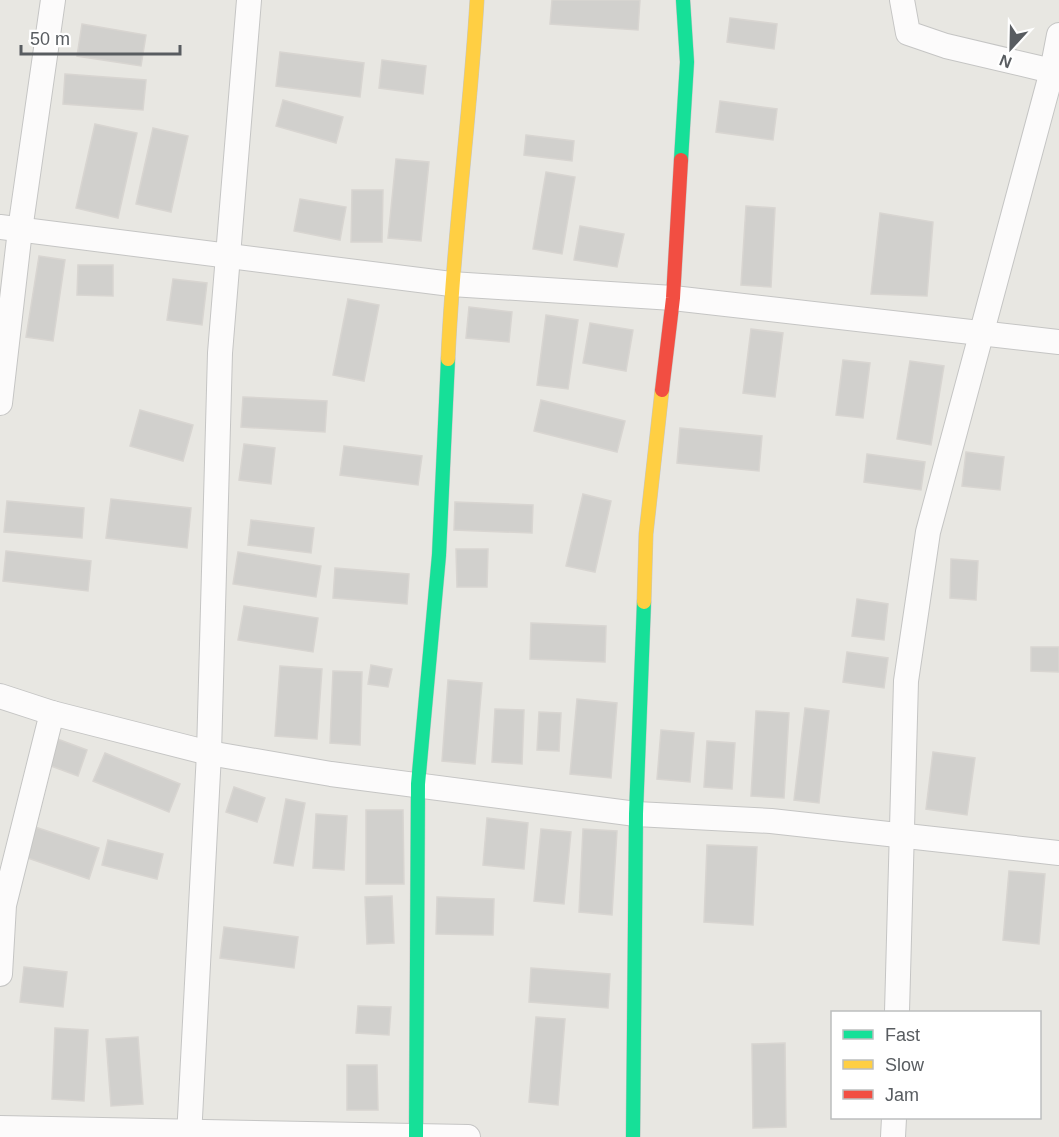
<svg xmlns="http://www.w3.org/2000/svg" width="1059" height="1137" font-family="Arial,sans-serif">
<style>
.building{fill:#d1d0cd;stroke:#d8d5d1;stroke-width:1.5}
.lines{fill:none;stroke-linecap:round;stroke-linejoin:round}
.street-casing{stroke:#c5c5c4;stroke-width:26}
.fast-casing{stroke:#c5c6c5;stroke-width:15}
.slow-casing{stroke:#c5c6c5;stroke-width:15}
.jam-casing{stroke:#c5c6c5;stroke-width:15}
.street{stroke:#fcfbfb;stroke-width:24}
.fast{stroke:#16e098;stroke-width:14}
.slow{stroke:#ffcf43;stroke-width:14}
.jam{stroke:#f24e42;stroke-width:14}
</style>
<rect width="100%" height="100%" fill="#e8e7e2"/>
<g class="building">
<path d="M552 0H640L638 30 550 24Z"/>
<path d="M730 18 777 24 774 49 727 42Z"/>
<path d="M82 24 146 35 141 66 77 56Z"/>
<path d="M280 52 364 63 360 97 276 86Z"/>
<path d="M382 60 426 66 423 94 379 88Z"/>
<path d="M65 74 146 80 143 110 63 104Z"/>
<path d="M283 100 343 117 336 143 276 126Z"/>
<path d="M720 101 777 109 773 140 716 132Z"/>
<path d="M95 124 137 133 118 218 76 208Z"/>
<path d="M153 128 188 136 171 212 136 204Z"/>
<path d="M526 135 574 141 572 161 524 155Z"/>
<path d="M396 159 429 162 421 241 388 238Z"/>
<path d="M546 172 575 177 562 254 533 249Z"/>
<path d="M352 190H383L382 242H351Z"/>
<path d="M300 199 346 207 340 240 294 231Z"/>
<path d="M746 206 775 208 771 287 741 285Z"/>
<path d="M880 213 933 222 927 296 871 294Z"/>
<path d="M580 226 624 234 617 267 574 260Z"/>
<path d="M39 256 65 260 53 341 26 337Z"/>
<path d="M78 265H113V296L77 295Z"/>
<path d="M173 279 207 283 202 325 167 320Z"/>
<path d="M348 299 379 305 364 381 333 375Z"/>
<path d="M469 307 512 312 509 342 466 338Z"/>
<path d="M546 315 578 320 568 389 537 385Z"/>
<path d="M590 323 633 330 626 371 583 363Z"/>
<path d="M751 329 783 333 775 397 743 393Z"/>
<path d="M843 360 870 363 863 418 836 415Z"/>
<path d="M910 361 944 366 931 445 897 439Z"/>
<path d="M243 397 327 401 325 432 241 427Z"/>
<path d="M541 400 625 421 617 452 534 431Z"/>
<path d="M140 410 193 425 183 461 130 446Z"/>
<path d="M680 428 762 436 759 471 677 463Z"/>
<path d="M244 444 275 448 271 484 239 480Z"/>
<path d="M344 446 422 456 418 485 340 475Z"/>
<path d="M966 452 1004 457 1000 490 962 486Z"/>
<path d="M867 454 925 462 921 490 864 482Z"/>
<path d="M583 494 611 501 595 572 566 566Z"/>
<path d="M111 499 191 508 187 548 106 538Z"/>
<path d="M7 501 84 508 82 538 4 532Z"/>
<path d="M455 502 533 505 532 533 454 530Z"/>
<path d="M251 520 314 528 311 553 248 545Z"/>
<path d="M456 549H488L487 587H457Z"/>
<path d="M6 551 91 561 88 591 3 581Z"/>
<path d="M238 552 321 566 316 597 233 584Z"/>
<path d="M951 559 978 561 976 600 950 598Z"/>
<path d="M335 568 409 574 407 604 333 598Z"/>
<path d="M857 599 888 604 884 640 852 636Z"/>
<path d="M244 606 318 618 313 652 238 640Z"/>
<path d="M531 623 606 626 605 662 530 659Z"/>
<path d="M1031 647H1059V672L1031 671Z"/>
<path d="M847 652 888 658 884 688 843 682Z"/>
<path d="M371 665 392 669 388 687 368 684Z"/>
<path d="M280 666 322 669 317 739 275 736Z"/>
<path d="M333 671 362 672 360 745 330 743Z"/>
<path d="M448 680 482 683 475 764 442 761Z"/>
<path d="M577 699 617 703 611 778 570 774Z"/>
<path d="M805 708 829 711 819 803 794 800Z"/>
<path d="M495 709 524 710 522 764 492 762Z"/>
<path d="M756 711 789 713 784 798 751 796Z"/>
<path d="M539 712 561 713 559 751 537 750Z"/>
<path d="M661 730 694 733 690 782 657 779Z"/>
<path d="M52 737 87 750 78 776 43 763Z"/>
<path d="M707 741 735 743 732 789 704 787Z"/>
<path d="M933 752 975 758 967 815 926 809Z"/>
<path d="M105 753 180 784 169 812 93 781Z"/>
<path d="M234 787 265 798 257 822 226 812Z"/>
<path d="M286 799 305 803 293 866 274 863Z"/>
<path d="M366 810H403L404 884H366Z"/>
<path d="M316 814 347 816 344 870 313 868Z"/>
<path d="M487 818 528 823 524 869 483 865Z"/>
<path d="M29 825 99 848 89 879 19 855Z"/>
<path d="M541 829 571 832 564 904 534 901Z"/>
<path d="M583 829 617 831 612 915 579 912Z"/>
<path d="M108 840 163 854 157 879 102 865Z"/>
<path d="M707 845 757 847 753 925 704 922Z"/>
<path d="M1009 871 1045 874 1039 944 1003 940Z"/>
<path d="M392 896 394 943 367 944 365 897Z"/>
<path d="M437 897 494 899 493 935 436 934Z"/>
<path d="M224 927 298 937 294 968 220 958Z"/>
<path d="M24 967 67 972 63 1007 20 1002Z"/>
<path d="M531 968 610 974 608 1008 529 1002Z"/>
<path d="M358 1006 391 1007 389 1035 356 1033Z"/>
<path d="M536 1017 565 1019 558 1105 529 1102Z"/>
<path d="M55 1028 88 1030 84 1101 52 1099Z"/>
<path d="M138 1037 143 1104 111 1106 106 1039Z"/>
<path d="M785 1043 786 1127 753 1128 752 1044Z"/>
<path d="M347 1065H377L378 1110H347Z"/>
</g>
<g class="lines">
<g class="street-casing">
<g id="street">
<path d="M902 0 908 33 946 46 1052 71"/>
<path d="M0 227 451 284 673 298 1059 342"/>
<path d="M0 403 20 230 53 0"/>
<path d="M0 696 52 713 209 753 331 774 636 814 771 821 1059 853"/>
<path d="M0 974 4 905 52 713"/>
<path d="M897 1012 906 681 928 532 1052 71 1059 35"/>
<path d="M0 1128 468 1137"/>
<path d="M189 1137 209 753 220 353 249 0"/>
<path d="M893 1137 894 1118"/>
</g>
</g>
<g class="fast-casing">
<g id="fast">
<path d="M681 160 687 62 683 0"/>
<path d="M416 1137 418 784 439 555 448 359"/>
<path d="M633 1137 636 814 644 602"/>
</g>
</g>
<g class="slow-casing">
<g id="slow">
<path d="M448 359C453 239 470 120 477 0"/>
<path d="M644 602 646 534 662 390"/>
</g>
</g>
<g class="jam-casing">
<path id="jam" d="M662 390 673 298 681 160"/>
</g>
<use href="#street" class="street"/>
<use href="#fast" class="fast"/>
<use href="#slow" class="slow"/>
<use href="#jam" class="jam"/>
</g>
<rect x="831" y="1011" width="210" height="108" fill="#ffffff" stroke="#bcbebf" stroke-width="1.5"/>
<rect x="843" y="1030" width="30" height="9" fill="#16e098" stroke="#bcbebf" stroke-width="1.5"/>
<text x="885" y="1041" font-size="18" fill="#585c60">Fast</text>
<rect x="843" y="1060" width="30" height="9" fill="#ffcf43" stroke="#bcbebf" stroke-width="1.5"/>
<text x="885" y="1071" font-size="18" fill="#585c60">Slow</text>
<rect x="843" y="1090" width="30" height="9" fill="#f24e42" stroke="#bcbebf" stroke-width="1.5"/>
<text x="885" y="1101" font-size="18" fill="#585c60">Jam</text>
<g transform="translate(1011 48) rotate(202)" stroke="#ffffff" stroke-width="4.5" paint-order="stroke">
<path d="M0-4.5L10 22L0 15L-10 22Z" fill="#585c60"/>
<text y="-9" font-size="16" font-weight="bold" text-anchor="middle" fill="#585c60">N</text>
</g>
<path d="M21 45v9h159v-9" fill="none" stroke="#585c60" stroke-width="3"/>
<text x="30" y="45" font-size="18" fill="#585c60" stroke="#ffffff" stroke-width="4.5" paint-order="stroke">50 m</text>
</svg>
